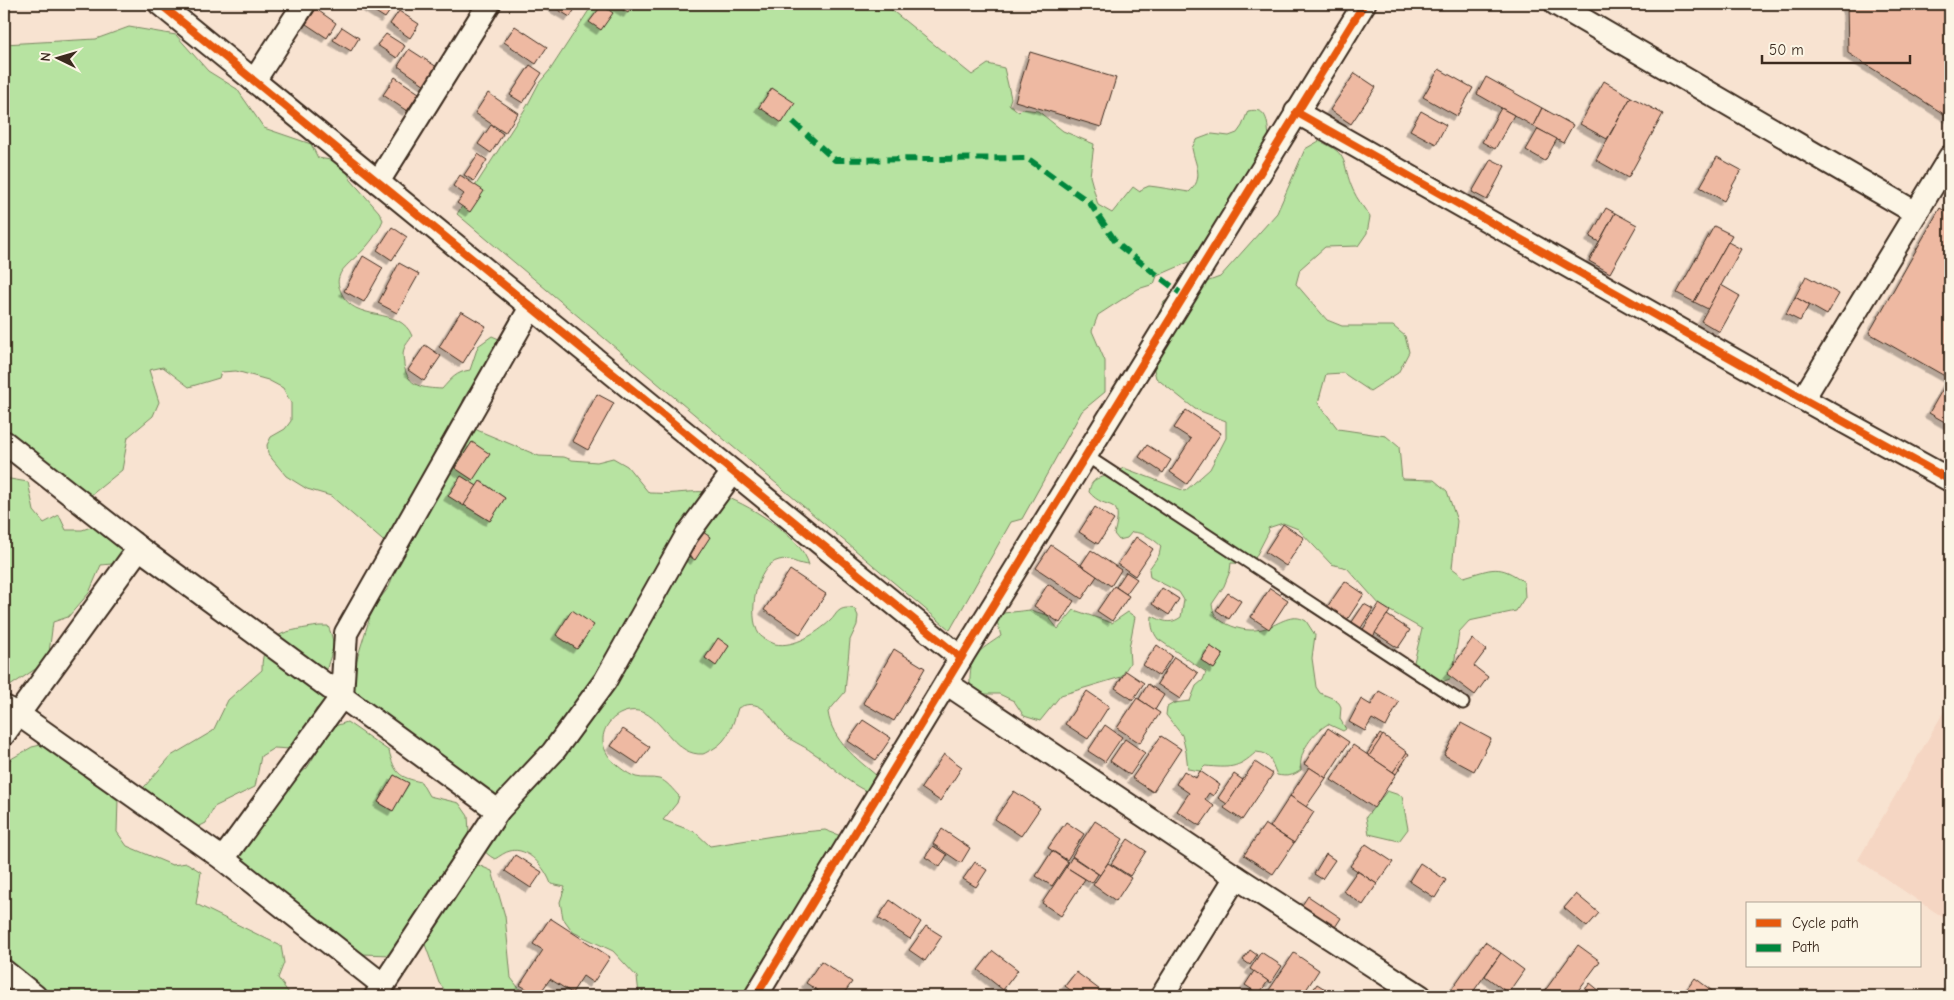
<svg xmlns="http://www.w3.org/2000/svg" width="1954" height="1000" font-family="'Comic Neue',sans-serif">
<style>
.built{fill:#f5d6c3}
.green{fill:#b7e3a1;stroke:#798660;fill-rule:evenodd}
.building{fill:#eeb9a2;stroke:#3b2a1e;filter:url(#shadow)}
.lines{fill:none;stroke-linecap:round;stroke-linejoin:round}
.lane-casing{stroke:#3b2a1e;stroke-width:15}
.street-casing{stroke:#3b2a1e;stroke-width:26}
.lane{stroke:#fcf5e5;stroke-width:11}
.street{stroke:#fcf5e5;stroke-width:22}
.quiet{stroke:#00873e;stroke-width:6;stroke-dasharray:12 6;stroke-linecap:butt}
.cycleway-casing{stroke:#fcf5e5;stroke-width:11}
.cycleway{stroke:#e8590c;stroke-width:8}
</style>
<defs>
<filter id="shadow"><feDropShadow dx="-4.5" dy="4.5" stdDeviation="0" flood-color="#0004"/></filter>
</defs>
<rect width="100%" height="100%" fill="#f8e3d1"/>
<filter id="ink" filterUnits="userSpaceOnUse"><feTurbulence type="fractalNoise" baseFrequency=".02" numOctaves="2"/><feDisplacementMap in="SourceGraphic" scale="10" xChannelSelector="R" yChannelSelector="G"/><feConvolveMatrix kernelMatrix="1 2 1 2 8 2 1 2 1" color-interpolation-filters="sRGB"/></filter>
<g filter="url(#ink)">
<path class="built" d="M1950 701V922L1858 860Z"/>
<g class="green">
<path d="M593 4H884L972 75 988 64 1004 68 1011 98 1009 104 1019 112 1022 109 1038 111 1063 131 1094 144 1090 176 1098 205 1112 213 1133 187 1140 192 1142 189 1149 186 1157 187 1189 192C1205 178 1195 165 1192 148L1196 140 1212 134 1229 136 1237 133 1242 126 1248 111C1268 107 1267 121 1269 137L1196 259 1157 276 1154 284 1138 289 1098 315 1092 331 1105 361V392L1082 411 1022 519 1011 522 950 630 457 214 527 106 539 83 550 70Z"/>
<path d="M129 27 176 35 208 71 237 89 264 128 311 144 318 158 337 161 344 166 351 180 379 212 383 220C379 230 374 238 367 246 360 255 341 267 339 277 337 283 339 287 341 292 354 324 400 305 412 336 410 340 405 345 404 349 402 354 404 360 404 365 408 387 422 388 442 389 451 379 456 372 470 370L478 346 492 336 499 339C496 349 492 360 486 369 471 390 445 407 477 430L539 456 564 457 572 460 597 462 613 458 627 466 649 493C658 493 667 494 676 493 689 492 704 490 718 494 745 502 802 536 809 565 799 565 788 557 779 560 756 565 747 616 759 634 762 638 770 642 775 644 794 648 817 633 830 621 834 618 836 612 840 610 845 607 850 608 855 609L858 616 857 625 850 640 845 692 828 712C832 741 856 758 877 776L869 792C847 784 832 764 812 752 803 745 790 741 783 733 776 726 769 711 760 707 753 703 745 704 738 708 733 724 729 740 713 749 710 750 706 753 703 754 676 756 665 723 645 713 618 701 583 737 617 765 621 769 630 775 636 777 643 779 652 777 659 779 666 780 674 791 679 796L677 803 663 820 695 832 710 846 792 833 825 830 841 836 766 996H641L639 994 637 977 613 951 573 932 563 918 560 902 565 887 551 884C546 869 528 846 510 851 505 852 500 856 495 859 469 846 487 826 479 805L429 774 401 751 362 704 353 688 356 662 370 617 378 601 389 587 395 570 396 561 389 546 331 496 307 489 286 476 268 454 267 445 271 437 285 429 291 421V403L283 388 268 380 236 371 221 372 219 378 189 387 163 367 149 370 159 402 153 416 128 437 122 470 85 500 4 453V44L96 39ZM472 442 473 480 455 468ZM461 476 477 486 481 481 505 498 490 521 449 496ZM699 529 710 537 695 560ZM593 625 577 649 556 635ZM718 639 729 646 715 665 705 658Z"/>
<path d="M1319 141C1351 154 1341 163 1353 190 1357 199 1364 208 1370 217L1367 233 1358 246 1325 247 1300 269 1296 284 1327 320 1342 326H1393L1405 336 1409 352 1398 373 1370 391 1343 373 1326 374 1318 403 1338 429 1386 436 1399 447 1402 479 1434 480 1447 491 1457 521 1452 568 1464 577C1492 569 1499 563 1524 582L1525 597 1516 611 1469 621 1459 632 1452 678 1437 684 1425 675 1414 662 1422 629 1380 605 1347 568 1331 564 1298 529 1283 523 1268 528 1269 531 1252 564 1231 563 1230 571 1224 586 1212 604C1213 615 1217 619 1227 624 1239 630 1253 632 1266 628 1279 624 1292 612 1306 621L1315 635 1312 658 1316 687 1320 693 1332 698 1339 703 1341 707 1340 719 1346 729 1343 731 1328 724C1313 733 1298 752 1301 770 1293 776 1287 777 1277 775L1270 758 1263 753 1256 752C1238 769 1229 768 1205 766L1200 771 1188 769 1186 752 1182 735 1166 715 1167 707 1174 703 1190 701 1196 686 1203 680 1206 672 1158 639C1152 631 1151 625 1152 616 1163 621 1170 625 1181 617L1184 600 1179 592 1150 577 1149 569 1159 555 1161 546C1152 538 1145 533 1132 532L1127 538 1119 540 1114 534C1125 494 1106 513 1089 492 1092 475 1101 479 1113 474 1117 472 1121 469 1124 468L1185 491 1210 469 1226 438V421L1195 409 1156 378 1152 362 1162 350 1157 317 1164 302 1179 292 1220 277 1277 213 1305 149ZM1210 646 1223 655 1214 669 1201 660Z"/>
<path d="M4 478 28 482 34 511 44 523 59 515 66 530H82L113 520 141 533 139 548 133 562 101 565 89 593 68 617 53 622 49 653 40 666 4 690Z"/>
<path d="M1030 610 1047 615 1058 629 1074 610 1112 623 1128 612 1135 617 1129 648 1130 663 1121 677 1061 695 1040 721 1024 716 1014 701 999 694H983L970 685C969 654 978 652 1001 636L995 614Z"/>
<path d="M319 626H328C337 647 332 649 327 668 325 677 329 690 330 699L316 709 303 738 290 749 274 748 261 756 255 787 214 807 206 823 192 830 139 793 171 756 213 731 228 700 262 670C261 631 289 631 319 626Z"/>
<path d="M347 722 389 751C395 773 398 777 421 782L429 796 459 803 468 816 469 832 447 877 392 955 361 954 236 868 237 852 295 778 307 768 332 727ZM394 775 409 784 392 811 378 802Z"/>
<path d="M49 743 88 779 118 799 117 832 127 846 172 865 187 863 201 872 196 904 281 946 284 963 278 978 291 996H44L4 953V763L32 747Z"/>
<path d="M1387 791 1402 796 1408 829 1399 841 1369 834 1366 817Z"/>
<path d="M478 865 492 871 505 916 511 978 521 991 532 996H450L439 983 422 936 463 873Z"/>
</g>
<g class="building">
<path d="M363 4H395L385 18Z"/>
<path d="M551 4H578L570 17 550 5Z"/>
<path d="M613 4H634L628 13Z"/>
<path d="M1847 4H1950V118L1848 53Z"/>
<path d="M602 5 613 13 601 30 589 22Z"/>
<path d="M316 9 336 23 327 38 306 24Z"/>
<path d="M399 11 419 24 410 38 390 24Z"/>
<path d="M515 26 547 47 536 64 504 42Z"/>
<path d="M342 27 359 38 351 51 333 40Z"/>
<path d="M386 34 405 46 397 58 377 45Z"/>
<path d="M409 49 437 67 425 85 398 66Z"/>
<path d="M1030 52 1116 78 1101 127 1015 101Z"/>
<path d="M530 65 542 73 523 103 510 95Z"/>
<path d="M1439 69 1473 88 1457 116 1423 97Z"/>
<path d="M1355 73 1376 87 1351 124 1330 110Z"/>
<path d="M395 77 419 93 407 111 383 95Z"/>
<path d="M1486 77 1542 108 1533 126 1477 94Z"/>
<path d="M1604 81 1631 97 1607 139 1580 124Z"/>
<path d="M772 88 795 103 782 123 759 107Z"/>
<path d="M488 93 518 113 505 133 475 113Z"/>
<path d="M1631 97 1663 114 1628 178 1596 160Z"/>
<path d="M1501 108 1514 115 1495 149 1482 142Z"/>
<path d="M1542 108 1573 125 1563 143 1533 126Z"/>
<path d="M1421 111 1446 125 1436 144 1410 130Z"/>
<path d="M491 125 503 134 491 153 478 144Z"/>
<path d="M1538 129 1557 139 1545 161 1526 150Z"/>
<path d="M478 154 487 160 474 181 464 175Z"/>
<path d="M1717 157 1741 170 1724 201 1700 187Z"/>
<path d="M1491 159 1505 166 1487 200 1472 192Z"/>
<path d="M460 175 484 191 470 212 457 203 464 194 453 186Z"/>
<path d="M1606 208 1615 213 1599 242 1590 237Z"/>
<path d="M1940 208 1950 214V379L1869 333Z"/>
<path d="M1615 213 1637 225 1610 273 1589 261Z"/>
<path d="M1714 226 1732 235 1694 302 1677 293Z"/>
<path d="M392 227 407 237 392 260 377 250Z"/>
<path d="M1728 242 1741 249 1708 309 1694 302Z"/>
<path d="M363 256 383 268 364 302 344 291Z"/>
<path d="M399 263 419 274 397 313 378 303Z"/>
<path d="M1806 276 1839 294 1827 315 1795 297Z"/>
<path d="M1721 285 1740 296 1720 332 1701 321Z"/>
<path d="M1795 297 1809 305 1800 321 1786 314Z"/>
<path d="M461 311 486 326 463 363 439 347Z"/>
<path d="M425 345 441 356 424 381 408 370Z"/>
<path d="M1949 378 1950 379V425L1929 413Z"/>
<path d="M597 394 614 403 588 450 572 441Z"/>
<path d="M1186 410 1221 433 1187 484 1170 472 1191 439 1174 428Z"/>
<path d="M472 442 490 454 473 480 455 468Z"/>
<path d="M1147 445 1171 460 1163 473 1139 457Z"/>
<path d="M461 476 477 486 464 506 448 496Z"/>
<path d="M480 481 505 498 490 521 464 505Z"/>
<path d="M1095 507 1114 520 1098 544 1079 532Z"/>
<path d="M1283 524 1304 538 1286 566 1265 552Z"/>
<path d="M699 529 710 537 695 560 683 552Z"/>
<path d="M1136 537 1153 549 1135 576 1118 564Z"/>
<path d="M1051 545 1097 576 1082 599 1036 568Z"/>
<path d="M1091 550 1121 570 1111 586 1081 565Z"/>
<path d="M790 570 826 594 800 634 764 610Z"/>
<path d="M1126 572 1137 579 1126 594 1116 587Z"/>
<path d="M1345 581 1364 594 1345 623 1325 610Z"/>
<path d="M1048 584 1074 601 1060 623 1034 606Z"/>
<path d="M1114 586 1129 596 1112 621 1097 611Z"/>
<path d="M1162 588 1179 599 1169 615 1152 604Z"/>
<path d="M1270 588 1288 600 1269 629 1251 617Z"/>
<path d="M1228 593 1241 601 1229 619 1216 610Z"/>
<path d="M1364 604 1373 609 1359 631 1350 625Z"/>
<path d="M1379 604 1390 611 1372 638 1362 631Z"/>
<path d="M572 610 594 625 577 649 556 635Z"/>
<path d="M1387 615 1410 630 1398 648 1375 633Z"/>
<path d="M718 638 729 646 716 666 705 658Z"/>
<path d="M1472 639 1486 650 1474 666 1488 677 1475 695 1447 674Z"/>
<path d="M1157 645 1172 656 1159 676 1143 665Z"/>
<path d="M1210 646 1223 655 1214 669 1201 660Z"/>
<path d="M894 649 925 668 894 721 863 703Z"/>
<path d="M1174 657 1198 673 1180 699 1157 684Z"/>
<path d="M1126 671 1144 683 1133 700 1115 688Z"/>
<path d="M1148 684 1164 695 1155 710 1139 699Z"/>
<path d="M1087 691 1109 706 1088 739 1065 724Z"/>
<path d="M1379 691 1399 702 1386 727 1372 719 1365 731 1349 722 1361 699 1371 705Z"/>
<path d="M1137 698 1160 713 1140 743 1117 728Z"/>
<path d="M863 720 891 738 876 760 848 741Z"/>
<path d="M1461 723 1491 739 1474 771 1444 755Z"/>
<path d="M1105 725 1122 737 1105 762 1088 751Z"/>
<path d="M1328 728 1349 742 1326 778 1304 764Z"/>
<path d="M623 729 650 747 638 764 611 746Z"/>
<path d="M1380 734 1409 754 1396 774 1367 754Z"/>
<path d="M1383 735 1407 752 1393 772 1369 756Z"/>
<path d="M1161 736 1181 749 1153 792 1132 778Z"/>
<path d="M1125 739 1145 753 1130 775 1110 761Z"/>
<path d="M1353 745 1396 774 1374 808 1331 780Z"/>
<path d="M944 754 962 767 940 801 921 788Z"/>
<path d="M1255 762 1273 774 1242 820 1224 808Z"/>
<path d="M1309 767 1326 778 1306 807 1290 796Z"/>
<path d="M1184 771 1196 778 1200 771 1220 785 1213 796 1209 793 1205 799 1214 806 1200 826 1177 811 1189 793 1176 784Z"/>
<path d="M1234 774 1243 780 1227 804 1218 798Z"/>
<path d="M394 775 409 783 393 811 378 802Z"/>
<path d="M1014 791 1040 808 1021 836 995 819Z"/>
<path d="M1290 796 1314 812 1294 843 1270 827Z"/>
<path d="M1095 821 1123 839 1100 875 1072 856Z"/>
<path d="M1066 822 1084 834 1067 860 1048 848Z"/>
<path d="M1265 824 1294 843 1273 874 1244 855Z"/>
<path d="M942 829 970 848 961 863 933 844Z"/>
<path d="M1128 839 1146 851 1130 876 1111 864Z"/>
<path d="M1366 844 1393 862 1377 884 1350 866Z"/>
<path d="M933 846 947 855 940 867 925 857Z"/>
<path d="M1052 851 1068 862 1052 886 1036 876Z"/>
<path d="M1326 854 1335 860 1322 879 1314 874Z"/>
<path d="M515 855 542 872 531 888 505 871Z"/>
<path d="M1072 857 1098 874 1092 883 1066 867Z"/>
<path d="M975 862 987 870 976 887 963 879Z"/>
<path d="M1108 863 1131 878 1116 901 1093 885Z"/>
<path d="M1420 863 1446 880 1435 898 1409 881Z"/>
<path d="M1066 867 1085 879 1061 916 1042 903Z"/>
<path d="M1357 871 1377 884 1363 905 1343 891Z"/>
<path d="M1576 894 1599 913 1587 927 1564 908Z"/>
<path d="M1308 896 1341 918 1330 935 1297 913Z"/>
<path d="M890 900 921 922 910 939 878 918Z"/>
<path d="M550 918 610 957 593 983 583 976 572 993 550 979 538 996 520 985 543 950 533 944Z"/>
<path d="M926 926 942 936 925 961 909 950Z"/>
<path d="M1485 942 1501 953 1470 996H1460L1451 990Z"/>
<path d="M1578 945 1600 961 1574 996H1541Z"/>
<path d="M1250 950 1257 955 1250 965 1243 960Z"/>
<path d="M993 951 1018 970 1003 990 978 970Z"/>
<path d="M1261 952 1282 966 1271 983 1250 969Z"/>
<path d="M1294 953 1319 970 1302 996H1265Z"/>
<path d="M1501 953 1524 970 1508 993 1485 976Z"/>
<path d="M821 961 852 982 842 996H826L806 983Z"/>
<path d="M1254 971 1268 981 1259 994 1245 985Z"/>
<path d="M1076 972 1108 996H1078L1065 986Z"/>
<path d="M1695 978 1719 996H1682Z"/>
<path d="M1590 983 1606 996H1580Z"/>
<path d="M1317 984 1336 996H1309Z"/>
</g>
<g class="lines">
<g class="lane-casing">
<path id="lane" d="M1085 455 1463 703"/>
</g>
<g class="street-casing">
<g id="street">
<path d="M160 4 961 658"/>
<path d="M1556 4 1916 213"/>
<path d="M254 81 304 4"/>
<path d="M1296 112 1803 399 1950 480"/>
<path d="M378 182 489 4"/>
<path d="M1803 399 1950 157"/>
<path d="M4 442 139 548 498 811"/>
<path d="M946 683 1236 877 1420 996"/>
<path d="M4 707 18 714 223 859 383 985"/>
<path d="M4 734 139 548"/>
<path d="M223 859 342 696 346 633 531 307"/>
<path d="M4 971 35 996"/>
<path d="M376 996 498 811 553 752 605 681 687 535 733 472"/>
<path d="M756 996 961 658 1364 4"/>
<path d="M1162 996 1236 877"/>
</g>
</g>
<use href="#lane" class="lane"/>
<use href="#street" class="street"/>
<path class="quiet" d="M793 122 835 160 1027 158 1090 203 1117 244 1183 295"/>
<g class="cycleway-casing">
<g id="cycleway">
<path d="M160 4 961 658"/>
<path d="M1296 112 1803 399 1950 480"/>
<path d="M756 996 961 658 1364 4"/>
</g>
</g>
<use href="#cycleway" class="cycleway"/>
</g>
</g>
<rect width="1954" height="1000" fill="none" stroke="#fcf5e5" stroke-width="20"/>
<rect x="10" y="10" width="1934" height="980" fill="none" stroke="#3b2a1e" stroke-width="2" filter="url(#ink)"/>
<rect x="1746" y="902" width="175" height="65" fill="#fcf5e5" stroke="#afa495"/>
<rect x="1756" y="919" width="25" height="8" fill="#e8590c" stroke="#afa495"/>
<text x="1792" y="928" font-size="15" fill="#3b2a1e">Cycle path</text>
<rect x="1756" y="944" width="25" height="8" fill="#00873e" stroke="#afa495"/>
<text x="1792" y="952" font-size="15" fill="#3b2a1e">Path</text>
<g transform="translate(58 58) rotate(275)" stroke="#fcf5e5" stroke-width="4" paint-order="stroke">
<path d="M0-4L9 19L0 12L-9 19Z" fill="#3b2a1e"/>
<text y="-8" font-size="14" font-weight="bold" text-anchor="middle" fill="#3b2a1e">N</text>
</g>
<path d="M1762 55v8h148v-8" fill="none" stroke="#3b2a1e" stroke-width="2.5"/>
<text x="1769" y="55" font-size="15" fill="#3b2a1e" stroke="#fcf5e5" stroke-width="4" paint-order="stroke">50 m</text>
</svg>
